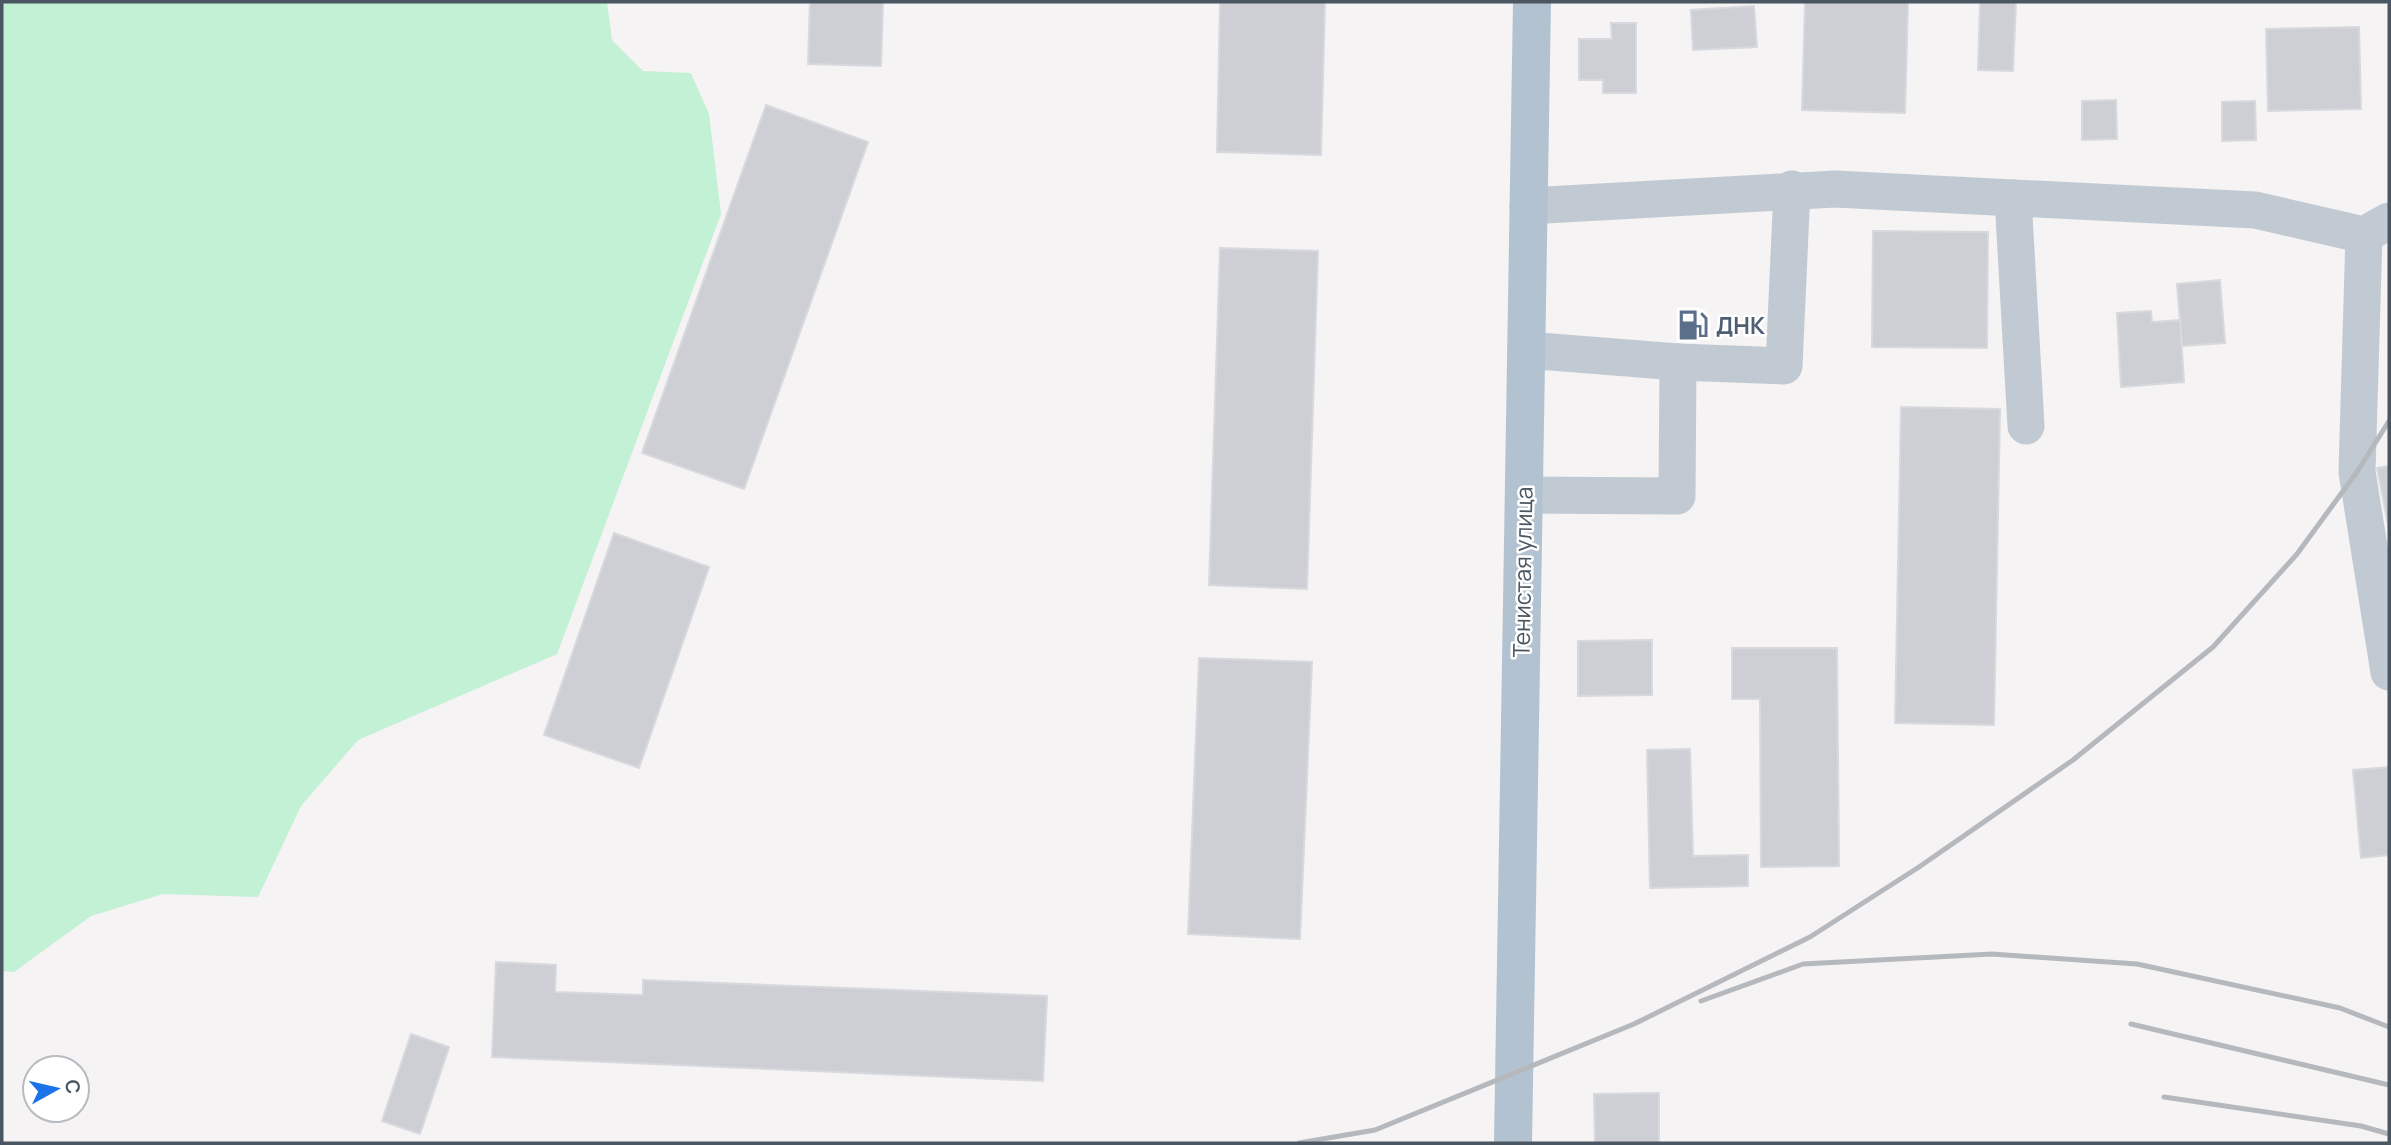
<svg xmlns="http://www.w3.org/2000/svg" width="2391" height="1145" font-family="Manrope,sans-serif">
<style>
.green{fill:#c3f1d5}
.building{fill:#cdcfd5;stroke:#d7d9de;stroke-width:2}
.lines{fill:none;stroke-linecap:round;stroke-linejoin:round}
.minor{stroke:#c1cad2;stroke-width:37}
.major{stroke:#b3c2d1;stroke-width:38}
.rail{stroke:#b5b8bd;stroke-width:5}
.labels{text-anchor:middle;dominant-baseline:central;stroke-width:5;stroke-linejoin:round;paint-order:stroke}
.service-label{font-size:23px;font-weight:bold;fill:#4e5e75;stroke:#fff;text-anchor:start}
.street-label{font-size:23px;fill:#4a5661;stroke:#fff}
</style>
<rect width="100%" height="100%" fill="#f5f3f3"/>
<path class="green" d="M2 2H607L612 40 643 71 691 73 709 114 721 214 557 654 358 740 301 806 258 897 163 894 91 916 14 972 2 971Z"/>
<g class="building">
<path d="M810 2H883L881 66 808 64Z"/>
<path d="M1220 2H1325L1321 155 1217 152Z"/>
<path d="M1805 2H1908L1905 113 1802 110Z"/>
<path d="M1980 2H2016L2013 71 1978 70Z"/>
<path d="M1754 6 1757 47 1693 50 1691 10Z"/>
<path d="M1611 23H1636V93H1603V80H1579V39H1612Z"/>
<path d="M2359 27 2361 109 2268 111 2266 29Z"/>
<path d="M2116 100 2117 139 2082 140V101Z"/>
<path d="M2255 101 2256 140 2222 141V102Z"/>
<path d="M766 105 868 142 744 489 642 453Z"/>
<path d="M1873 231 1988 232 1987 348 1872 347Z"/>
<path d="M1220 248 1318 251 1307 589 1209 585Z"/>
<path d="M2220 280 2225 343 2182 346 2177 284Z"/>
<path d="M2151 311 2152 322 2180 320 2184 382 2121 387 2117 313Z"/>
<path d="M1901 407 2000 409 1994 725 1895 723Z"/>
<path d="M2389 466V529L2377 468Z"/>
<path d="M614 533 709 567 639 768 544 735Z"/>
<path d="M1652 640V695L1578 696V641Z"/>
<path d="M1732 648H1837L1839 866 1761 867 1760 699H1732Z"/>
<path d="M1199 658 1312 662 1300 939 1188 934Z"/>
<path d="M1690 749 1693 856 1748 855V886L1650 888 1647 750Z"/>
<path d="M2389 767V855L2361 858 2353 770Z"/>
<path d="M496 962 556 965 555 992 643 995V980L1047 996 1043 1081 492 1057Z"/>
<path d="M411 1034 449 1047 420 1134 382 1121Z"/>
<path d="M1659 1093V1143H1595L1594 1094Z"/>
</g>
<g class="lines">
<g class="minor">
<path d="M2013 198 2026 426"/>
<path d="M1528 206 1835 189 2255 210 2364 235 2389 221"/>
<path d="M2364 235 2357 472 2389 672"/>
<path d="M1678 362 1784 366 1792 189"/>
<path d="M1524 495 1677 496 1678 362 1526 350"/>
</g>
<path class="major" d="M1513 1143 1532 2"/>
<g class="rail">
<path d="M1701 1001 1803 964 1992 954 2137 964 2340 1008 2389 1027"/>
<path d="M2131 1024 2389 1085"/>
<path d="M2164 1097 2361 1126 2389 1134"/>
<path d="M1299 1143 1375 1130 1634 1024 1810 937 1919 867 2073 760 2213 647 2297 554 2357 472 2389 421"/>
</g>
</g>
<defs>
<g id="fuel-bare" transform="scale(2.415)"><path d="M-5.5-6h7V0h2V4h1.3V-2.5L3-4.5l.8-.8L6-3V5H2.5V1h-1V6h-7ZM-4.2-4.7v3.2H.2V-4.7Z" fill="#5c6f8a" stroke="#fff" stroke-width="2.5" paint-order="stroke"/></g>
</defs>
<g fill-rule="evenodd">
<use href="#fuel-bare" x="1693" y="325"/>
</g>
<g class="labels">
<g class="service-label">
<text x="1716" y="325">ДНК</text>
</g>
<g class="street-label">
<text transform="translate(1522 572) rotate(-89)">Тенистая улица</text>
</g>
</g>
<rect width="2391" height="1145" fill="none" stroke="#4a5661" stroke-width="7"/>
<g transform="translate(56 1089) rotate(82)"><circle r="33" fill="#ffffff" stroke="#b7bbc0" stroke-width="2"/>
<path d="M0-5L12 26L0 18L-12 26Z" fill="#1a73e8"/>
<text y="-10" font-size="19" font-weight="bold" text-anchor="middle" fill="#4a5661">С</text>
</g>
</svg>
